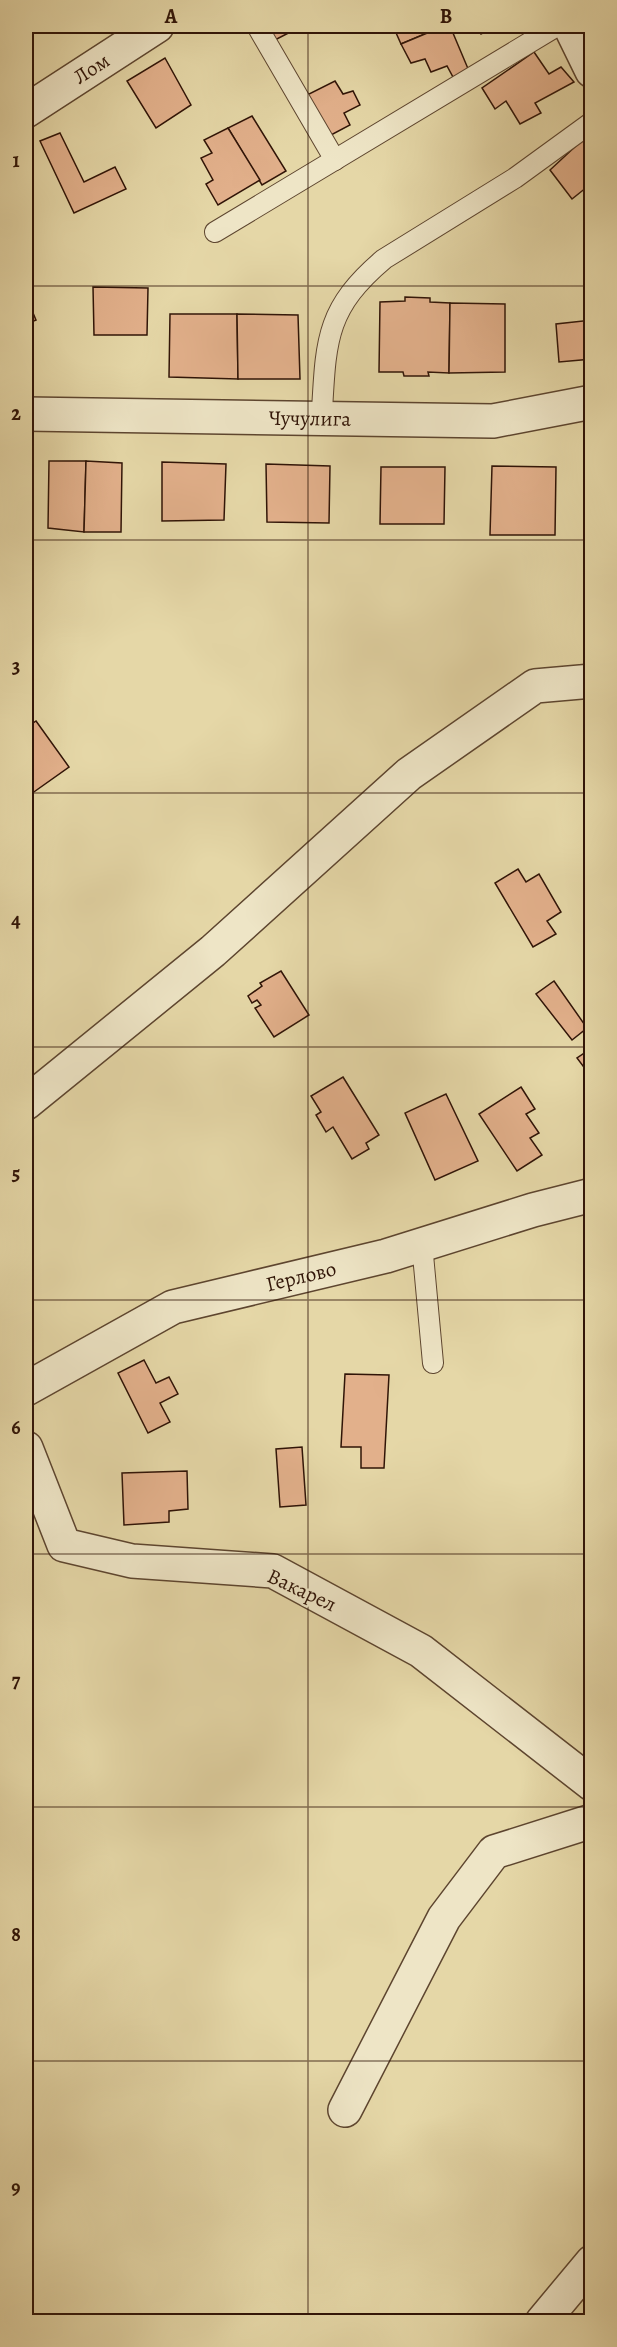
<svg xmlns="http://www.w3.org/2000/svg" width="617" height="2347" font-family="Alegreya,serif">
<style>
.building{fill:#e2b08b;stroke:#301407;stroke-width:1.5}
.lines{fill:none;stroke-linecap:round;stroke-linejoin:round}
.lane-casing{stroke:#5d452f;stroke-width:22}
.street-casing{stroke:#5d452f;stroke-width:36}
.lane{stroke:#eee5c6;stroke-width:20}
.street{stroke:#eee5c6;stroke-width:33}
.grid{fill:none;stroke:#301407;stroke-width:1.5;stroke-opacity:0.55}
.labels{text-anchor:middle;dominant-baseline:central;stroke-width:4.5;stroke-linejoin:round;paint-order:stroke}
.street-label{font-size:21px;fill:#301407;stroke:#eee5c6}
.neatline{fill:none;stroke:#301407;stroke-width:2}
.grid-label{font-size:20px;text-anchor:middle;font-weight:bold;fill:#301407}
</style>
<rect width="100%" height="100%" fill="#e5d7a7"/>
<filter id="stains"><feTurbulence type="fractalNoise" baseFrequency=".00333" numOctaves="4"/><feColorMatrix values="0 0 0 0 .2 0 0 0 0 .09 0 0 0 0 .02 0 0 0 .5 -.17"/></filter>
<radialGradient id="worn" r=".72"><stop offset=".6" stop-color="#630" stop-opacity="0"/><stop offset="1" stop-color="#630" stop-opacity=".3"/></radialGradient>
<g class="building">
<path d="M265 26H302L273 41Z"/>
<path d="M393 26H444L401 44Z"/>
<path d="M444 26H450L469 71 453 77 447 66 431 72 425 59 411 63 401 44Z"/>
<path d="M477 26H497L481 34Z"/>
<path d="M534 52 549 74 561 67 574 82 535 103 541 113 520 124 506 101 495 109 482 88Z"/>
<path d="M165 58 191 105 156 128 127 81Z"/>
<path d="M335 81 343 94 353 91 360 105 344 113 350 125 331 135 307 95Z"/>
<path d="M252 116 286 171 262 185 228 128Z"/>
<path d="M228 128 260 180 218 205 206 184 213 180 201 158 212 153 204 140Z"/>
<path d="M592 131V183L572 199 550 170Z"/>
<path d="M60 133 84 182 115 167 126 189 74 213 40 141Z"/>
<path d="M93 287 148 288 147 335H94Z"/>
<path d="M405 297 430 298V302L450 303 449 373 428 372 429 376H404L403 372H379L380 302 405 301Z"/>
<path d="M28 301 36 320 26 324V302Z"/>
<path d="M450 303 505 304V372L449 373Z"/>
<path d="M170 314H237L238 379 169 377Z"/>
<path d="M237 314 298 315 300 379H238Z"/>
<path d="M592 320V359L559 362 556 324Z"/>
<path d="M49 461H86L84 532 48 528Z"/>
<path d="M86 461 122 463 121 532H84Z"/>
<path d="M162 462 226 464 224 520 162 521Z"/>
<path d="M266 464 330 466 329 523 267 522Z"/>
<path d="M492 466 556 467 555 535H490Z"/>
<path d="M381 467H445L444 524H380Z"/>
<path d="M36 721 69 767 31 794 26 785V728Z"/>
<path d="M518 869 526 882 539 874 561 912 547 921 556 934 533 947 495 883Z"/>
<path d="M281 971 309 1015 274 1037 255 1008 261 1005 257 1000 252 1003 248 996 262 986 260 983Z"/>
<path d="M554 981 587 1028 572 1040 536 994Z"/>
<path d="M592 1048V1078L577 1058Z"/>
<path d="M343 1077 379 1135 366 1143 369 1149 352 1159 333 1127 326 1132 316 1115 321 1112 311 1096Z"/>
<path d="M521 1087 535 1109 526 1114 539 1133 530 1138 542 1155 517 1171 479 1114Z"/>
<path d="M446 1094 478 1161 435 1180 405 1113Z"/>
<path d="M144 1360 156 1383 169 1377 178 1394 160 1403 170 1422 148 1433 118 1373Z"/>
<path d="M345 1374 389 1375 384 1468H361V1447H341Z"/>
<path d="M302 1447 306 1505 280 1507 276 1449Z"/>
<path d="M187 1471 188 1509 169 1511V1522L124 1525 122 1473Z"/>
</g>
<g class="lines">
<g class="lane-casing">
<g id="lane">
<path d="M257 26 335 160"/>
<path d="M215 232 557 26"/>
<path d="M327 420 322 411C326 340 326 308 384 259L515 178 592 122"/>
<path d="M422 1244 433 1363"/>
</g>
</g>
<g class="street-casing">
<g id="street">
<path d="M570 26 592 71"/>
<path id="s1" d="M26 111 157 26"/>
<path id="s2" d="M26 414 493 421 592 402"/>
<path d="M26 1103 213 951 409 774 535 686 592 681"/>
<path id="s3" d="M26 1389 173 1307 386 1256 533 1210 592 1195"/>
<path d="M26 1448 64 1545 132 1561 273 1571 421 1651 592 1784"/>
<path d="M345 2110 444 1918 494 1852 592 1821"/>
<path d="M542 2322 592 2262"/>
</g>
</g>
<use href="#lane" class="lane"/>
<use href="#street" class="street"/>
</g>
<path class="grid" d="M308 26V2322M26 286H592M26 540H592M26 793H592M26 1047H592M26 1300H592M26 1554H592M26 1807H592M26 2061H592"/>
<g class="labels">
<g class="street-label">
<text stroke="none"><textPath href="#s1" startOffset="78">Лом</textPath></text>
<text stroke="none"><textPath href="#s2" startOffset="284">Чучулига</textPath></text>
<text stroke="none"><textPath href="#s3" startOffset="300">Герлово</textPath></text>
<text transform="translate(302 1590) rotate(25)">Вакарел</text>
</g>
</g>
<rect width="617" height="2347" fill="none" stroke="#e5d7a7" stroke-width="66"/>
<rect x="33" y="33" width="551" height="2281" class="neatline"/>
<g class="grid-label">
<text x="171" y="23">A</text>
<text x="446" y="23">B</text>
<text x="16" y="167">1</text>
<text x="16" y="420">2</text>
<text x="16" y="673">3</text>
<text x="16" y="927">4</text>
<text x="16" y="1180">5</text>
<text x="16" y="1434">6</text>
<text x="16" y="1687">7</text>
<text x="16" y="1941">8</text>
<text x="16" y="2194">9</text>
</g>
<rect width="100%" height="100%" filter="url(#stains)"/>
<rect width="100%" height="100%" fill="url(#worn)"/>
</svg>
